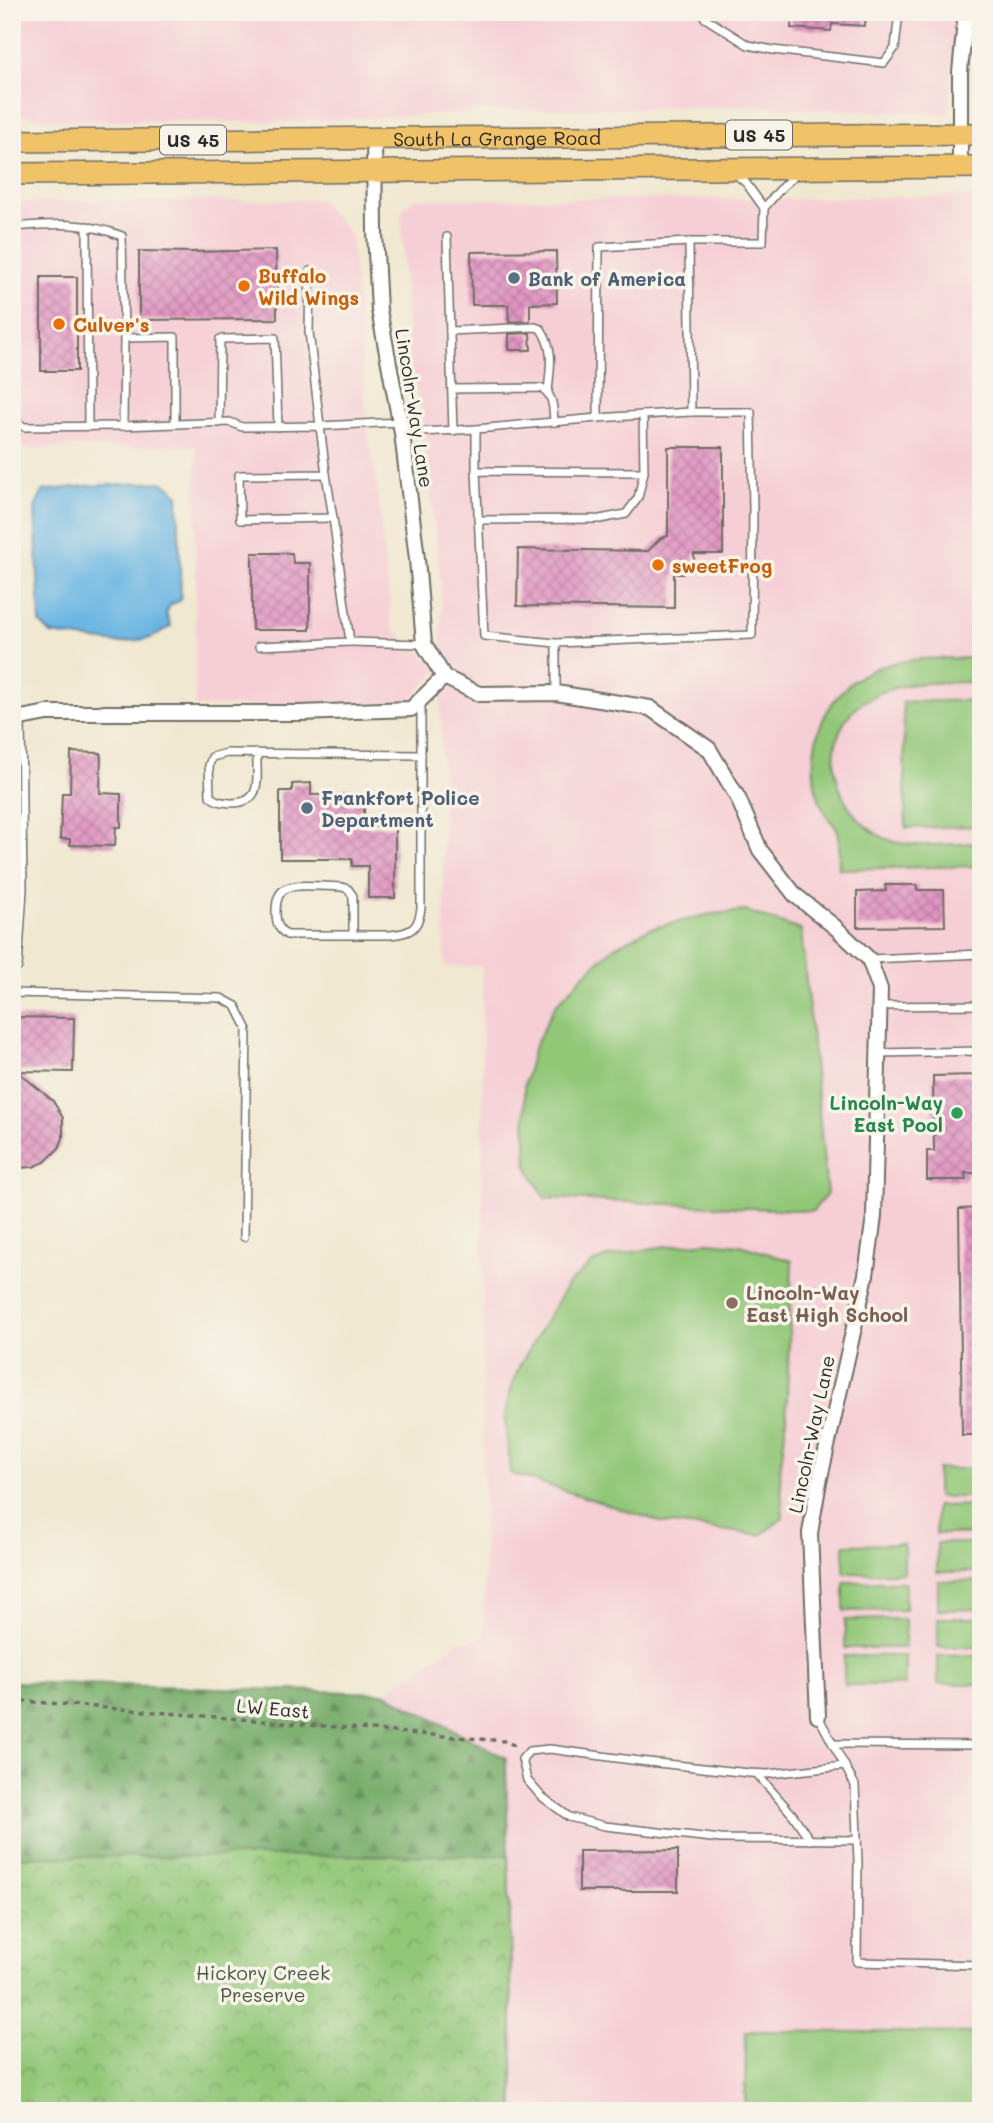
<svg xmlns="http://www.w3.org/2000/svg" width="993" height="2123" font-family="Mali,sans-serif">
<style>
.built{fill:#f6cfd6}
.forest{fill:url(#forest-firs);stroke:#506c4a;stroke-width:2}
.park{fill:url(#park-crowns);stroke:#5e7952;stroke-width:2}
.pitch{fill:#92c778;stroke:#5e7952;stroke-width:2}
.water{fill:#6ab6e3;stroke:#4a7087;stroke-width:2}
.building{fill:url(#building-cross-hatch)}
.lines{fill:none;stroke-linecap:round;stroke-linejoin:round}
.service-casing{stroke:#706d65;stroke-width:10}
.minor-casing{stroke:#706d65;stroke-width:18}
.primary-casing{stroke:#706d65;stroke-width:24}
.path{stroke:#706d65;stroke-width:3.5;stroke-dasharray:5 5;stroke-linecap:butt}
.service{stroke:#fff;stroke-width:7}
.minor{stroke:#fff;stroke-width:14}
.primary{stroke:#f1c369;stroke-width:21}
.service-dot{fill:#5c6f8a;stroke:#f7f3e8;stroke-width:2.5}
.food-dot{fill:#e8710a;stroke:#f7f3e8;stroke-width:2.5}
.leisure-dot{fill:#2e9e5b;stroke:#f7f3e8;stroke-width:2.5}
.education-dot{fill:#8d6e63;stroke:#f7f3e8;stroke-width:2.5}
.labels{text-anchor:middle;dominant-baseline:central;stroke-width:7;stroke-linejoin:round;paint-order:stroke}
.shield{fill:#f7f3e8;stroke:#686764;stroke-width:2}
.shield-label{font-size:18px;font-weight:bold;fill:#2b2b2b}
.street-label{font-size:19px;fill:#2b2b2b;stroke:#f7f3e8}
.food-label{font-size:19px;font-weight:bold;fill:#c56008;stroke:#f7f3e8;text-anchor:start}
.service-label{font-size:19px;font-weight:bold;fill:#4e5e75;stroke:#f7f3e8;text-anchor:start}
.leisure-label{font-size:19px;font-weight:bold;fill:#27864d;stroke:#f7f3e8;text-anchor:end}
.education-label{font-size:19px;font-weight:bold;fill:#785e54;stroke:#f7f3e8;text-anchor:start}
.park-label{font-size:19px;fill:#4a5a42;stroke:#f7f3e8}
</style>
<defs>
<pattern id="forest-firs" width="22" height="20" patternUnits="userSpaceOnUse" patternTransform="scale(1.75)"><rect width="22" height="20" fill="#75ac68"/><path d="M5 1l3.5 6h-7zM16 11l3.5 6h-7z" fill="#608c56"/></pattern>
<pattern id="park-crowns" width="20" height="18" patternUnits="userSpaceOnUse" patternTransform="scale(1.75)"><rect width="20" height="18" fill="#92c778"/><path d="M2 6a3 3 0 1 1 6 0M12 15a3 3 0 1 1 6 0" fill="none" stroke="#77a263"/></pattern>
<pattern id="building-cross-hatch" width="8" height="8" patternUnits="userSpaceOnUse" patternTransform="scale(1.75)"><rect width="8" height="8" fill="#e295c3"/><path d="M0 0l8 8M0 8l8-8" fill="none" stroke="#b77a9f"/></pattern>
</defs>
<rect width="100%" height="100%" fill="#f7f3e8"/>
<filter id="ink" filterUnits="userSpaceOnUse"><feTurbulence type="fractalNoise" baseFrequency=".0143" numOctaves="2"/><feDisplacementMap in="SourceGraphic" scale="14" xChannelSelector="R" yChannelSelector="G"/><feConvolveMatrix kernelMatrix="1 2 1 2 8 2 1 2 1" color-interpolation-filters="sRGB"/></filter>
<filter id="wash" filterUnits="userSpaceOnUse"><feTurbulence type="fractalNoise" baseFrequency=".00686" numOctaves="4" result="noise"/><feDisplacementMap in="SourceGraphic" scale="28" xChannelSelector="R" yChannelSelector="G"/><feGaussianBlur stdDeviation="1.57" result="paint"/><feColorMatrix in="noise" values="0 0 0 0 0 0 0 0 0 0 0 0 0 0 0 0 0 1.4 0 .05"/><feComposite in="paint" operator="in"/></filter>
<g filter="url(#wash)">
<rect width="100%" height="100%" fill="#f1e8d1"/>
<g class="built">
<path d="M12 12H954L949 114 739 106 515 110 283 122 63 120 12 115Z"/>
<path d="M981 196V2111H514L506 1758 384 1693 460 1641 484 1638 482 966 445 967 440 670 407 703 195 707 196 446 12 448V202L319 200 351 235 369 441 376 476 392 628 440 668 442 598 422 411 409 373 401 211 414 199H779Z"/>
</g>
<path class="forest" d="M12 1660 14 1682 384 1693 506 1758 514 2111H12Z"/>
<path class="park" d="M508 1855 514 2111H12V1857Z"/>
<g class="pitch">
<path d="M981 658V682C942 683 899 678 865 701 810 738 835 824 895 842 917 848 957 843 981 843V866L839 869C838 859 841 840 838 831 837 827 831 822 829 819 822 808 817 796 815 784 807 730 835 677 890 664 919 656 951 659 981 658Z"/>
<path d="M981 700V826L906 828 903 702Z"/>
<path d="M745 911 801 930 827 1194 813 1211 545 1198 527 1166 524 1087 533 1050 554 1007 584 975 614 947 649 929 711 914Z"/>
<path d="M708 1242 740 1245 792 1261 786 1425 780 1471 783 1518 761 1535 664 1523 510 1473 505 1418 509 1396 519 1367 567 1285 592 1263 607 1257 659 1247Z"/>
<rect x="937" y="1469" width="44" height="28"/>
<path d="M981 1505V1534H936V1506Z"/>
<rect x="937" y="1543" width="44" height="29"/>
<path d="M904 1544V1573H844V1545Z"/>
<path d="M938 1581H981V1609L938 1610Z"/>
<path d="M844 1582H905V1610L844 1611Z"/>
<rect x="938" y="1618" width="43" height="29"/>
<path d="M905 1619V1648H845V1620Z"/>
<path d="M981 1655V1684H938V1656Z"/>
<rect x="844" y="1656" width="61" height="29"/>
<path d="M746 2031 981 2033V2111H745Z"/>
</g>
<path class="water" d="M161 482 170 486 178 495 181 600 170 605 166 614 171 626 151 638 118 643 51 634 40 623 35 508 43 491 85 486Z"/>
<g id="blocks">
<g class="building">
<path d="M792 12H866L865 26 832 24 831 31 791 28Z"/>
<path d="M276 250 277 319 139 320V251L192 252Z"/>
<path d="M556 251 557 303 530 304V321L509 322 508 305H472L471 252Z"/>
<rect x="41" y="277" width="36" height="94"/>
<path d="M530 333 531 350H509V334Z"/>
<path d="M668 447H723V554H694V564L683 574H674V608L517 606 518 549 648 551 661 538 668 536Z"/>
<path d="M252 553H292L293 563H310V630H252Z"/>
<path d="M71 752 101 753 100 793 121 794V827H116L115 846 70 845V839H60L62 793H70Z"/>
<path d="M311 783V795L364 794V826H395V898H368V866H352V859H280V791H292V784Z"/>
<path d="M885 885H917V890H944L945 926 857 927V892L886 891Z"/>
<path d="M12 1017 74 1018 73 1072 17 1071 53 1101 63 1118V1138L59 1148 45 1162 33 1167 19 1168 12 1166Z"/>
<path d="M981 1075V1173H965L966 1180H927V1151H934L933 1076Z"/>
<path d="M981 1208V1435H962L959 1209Z"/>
<path d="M678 1850V1891H579V1851Z"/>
</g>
</g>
</g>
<g filter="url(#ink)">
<use href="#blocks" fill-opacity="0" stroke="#706d65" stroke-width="2"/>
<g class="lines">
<g class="service-casing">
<g id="service">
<path d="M708 12 705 18 748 45 773 50 884 63 895 48 899 12"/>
<path d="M764 208 783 186 798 173"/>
<path d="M87 226 88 427"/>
<path d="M12 227C52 224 83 221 122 236L124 338"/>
<path d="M447 237 453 431"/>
<path d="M689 242H763L764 208 746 183 735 174"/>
<path d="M310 271 309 332 320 426 400 422"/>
<path d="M450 331 535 327 541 329C555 351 550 367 548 392"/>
<path d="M452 389 542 388C554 396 553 409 554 422"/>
<path d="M643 415 691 412"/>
<path d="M12 418 24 427 123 426"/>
<path d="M219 423 220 339 275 338 278 427"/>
<path d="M175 424V337L124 338 123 426 230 422 242 427 320 426 326 474 239 475 240 520 333 518 350 642 423 644"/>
<path d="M403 433 476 429 598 418"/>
<path d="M476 471V429"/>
<path d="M326 474 333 518"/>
<path d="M478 520 600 519 626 514 638 498 644 472"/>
<path d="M556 643 484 636 476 471 644 472 643 415 598 418 599 247 689 242 691 412H751L753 508 752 635 556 643V693"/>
<path d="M259 646 350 642"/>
<path d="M257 753C256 779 264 803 231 803 222 802 216 802 210 796L209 765 212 757 227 753 421 755"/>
<path d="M353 935V896L348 889 342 887C328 887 298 883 287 888 277 892 276 903 276 912 276 923 278 929 287 935H390C410 933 418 930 421 909V701"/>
<path d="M870 959 981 954"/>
<path d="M12 971 18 967 23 890 21 718"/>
<path d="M12 993 221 998 236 1006 247 1028 244 1237"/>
<path d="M880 1006 981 1005"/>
<path d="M879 1053 981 1051"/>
<path d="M818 1716 855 1785 858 1862 857 1962 981 1965"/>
<path d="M833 1744 981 1745"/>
<path d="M845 1766 768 1774 749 1773 639 1761 550 1749 529 1751 522 1759 527 1780 541 1796 569 1817 605 1826 721 1839 857 1840"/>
<path d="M757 1774 793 1815 810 1840"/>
</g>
</g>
<g class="minor-casing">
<g id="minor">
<path d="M374 139 375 232 379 310 402 433 417 559 424 644 444 677 479 694 556 693 650 708 709 749 738 798 760 850 795 895 835 927 869 959 880 989 874 1216 866 1275 819 1482 810 1533 818 1716"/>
<path d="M960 167V72L966 12"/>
<path d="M21 718 47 713H300L411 709 444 677"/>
</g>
</g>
<g class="primary-casing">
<g id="primary">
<path id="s1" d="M12 141 981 134"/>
<path d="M12 174 981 167"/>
</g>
</g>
<path class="path" d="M12 1700 504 1741 518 1747"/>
<use href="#service" class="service"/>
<use href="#minor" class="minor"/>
<use href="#primary" class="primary"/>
</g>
</g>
<g class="service-dot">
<circle cx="514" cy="278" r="7"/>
<circle cx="307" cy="808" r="7"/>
</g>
<g class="food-dot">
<circle cx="244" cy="286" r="7"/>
<circle cx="59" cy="324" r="7"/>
<circle cx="658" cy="565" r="7"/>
</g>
<circle class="leisure-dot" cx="957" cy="1113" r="7"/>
<circle class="education-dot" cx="732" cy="1303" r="7"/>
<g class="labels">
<g class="shield">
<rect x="726" y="120.5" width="66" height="29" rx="5"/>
<rect x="160" y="125.5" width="66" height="29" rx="5"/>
</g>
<g class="shield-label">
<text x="759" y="135">US 45</text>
<text x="193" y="140">US 45</text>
</g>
<g class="street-label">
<text stroke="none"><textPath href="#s1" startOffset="485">South La Grange Road</textPath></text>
<text transform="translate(415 408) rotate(81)">Lincoln-Way Lane</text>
<text transform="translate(811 1434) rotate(-78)">Lincoln-Way Lane</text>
<text transform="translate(273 1708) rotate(5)">LW East</text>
</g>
<g class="food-label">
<text x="258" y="275">Buffalo<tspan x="258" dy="22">Wild Wings</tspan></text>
<text x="73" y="324">Culver's</text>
<text x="672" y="565">sweetFrog</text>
</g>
<g class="service-label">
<text x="528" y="278">Bank of America</text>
<text x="321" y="797">Frankfort Police<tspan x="321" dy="22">Department</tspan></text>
</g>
<g class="leisure-label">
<text x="943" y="1102">Lincoln-Way<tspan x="943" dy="22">East Pool</tspan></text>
</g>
<g class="education-label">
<text x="746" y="1292">Lincoln-Way<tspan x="746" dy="22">East High School</tspan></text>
</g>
<g class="park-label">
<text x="263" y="1972">Hickory Creek<tspan x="263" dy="22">Preserve</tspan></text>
</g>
</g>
<rect width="993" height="2123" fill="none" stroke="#f7f3e8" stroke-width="42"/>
</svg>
